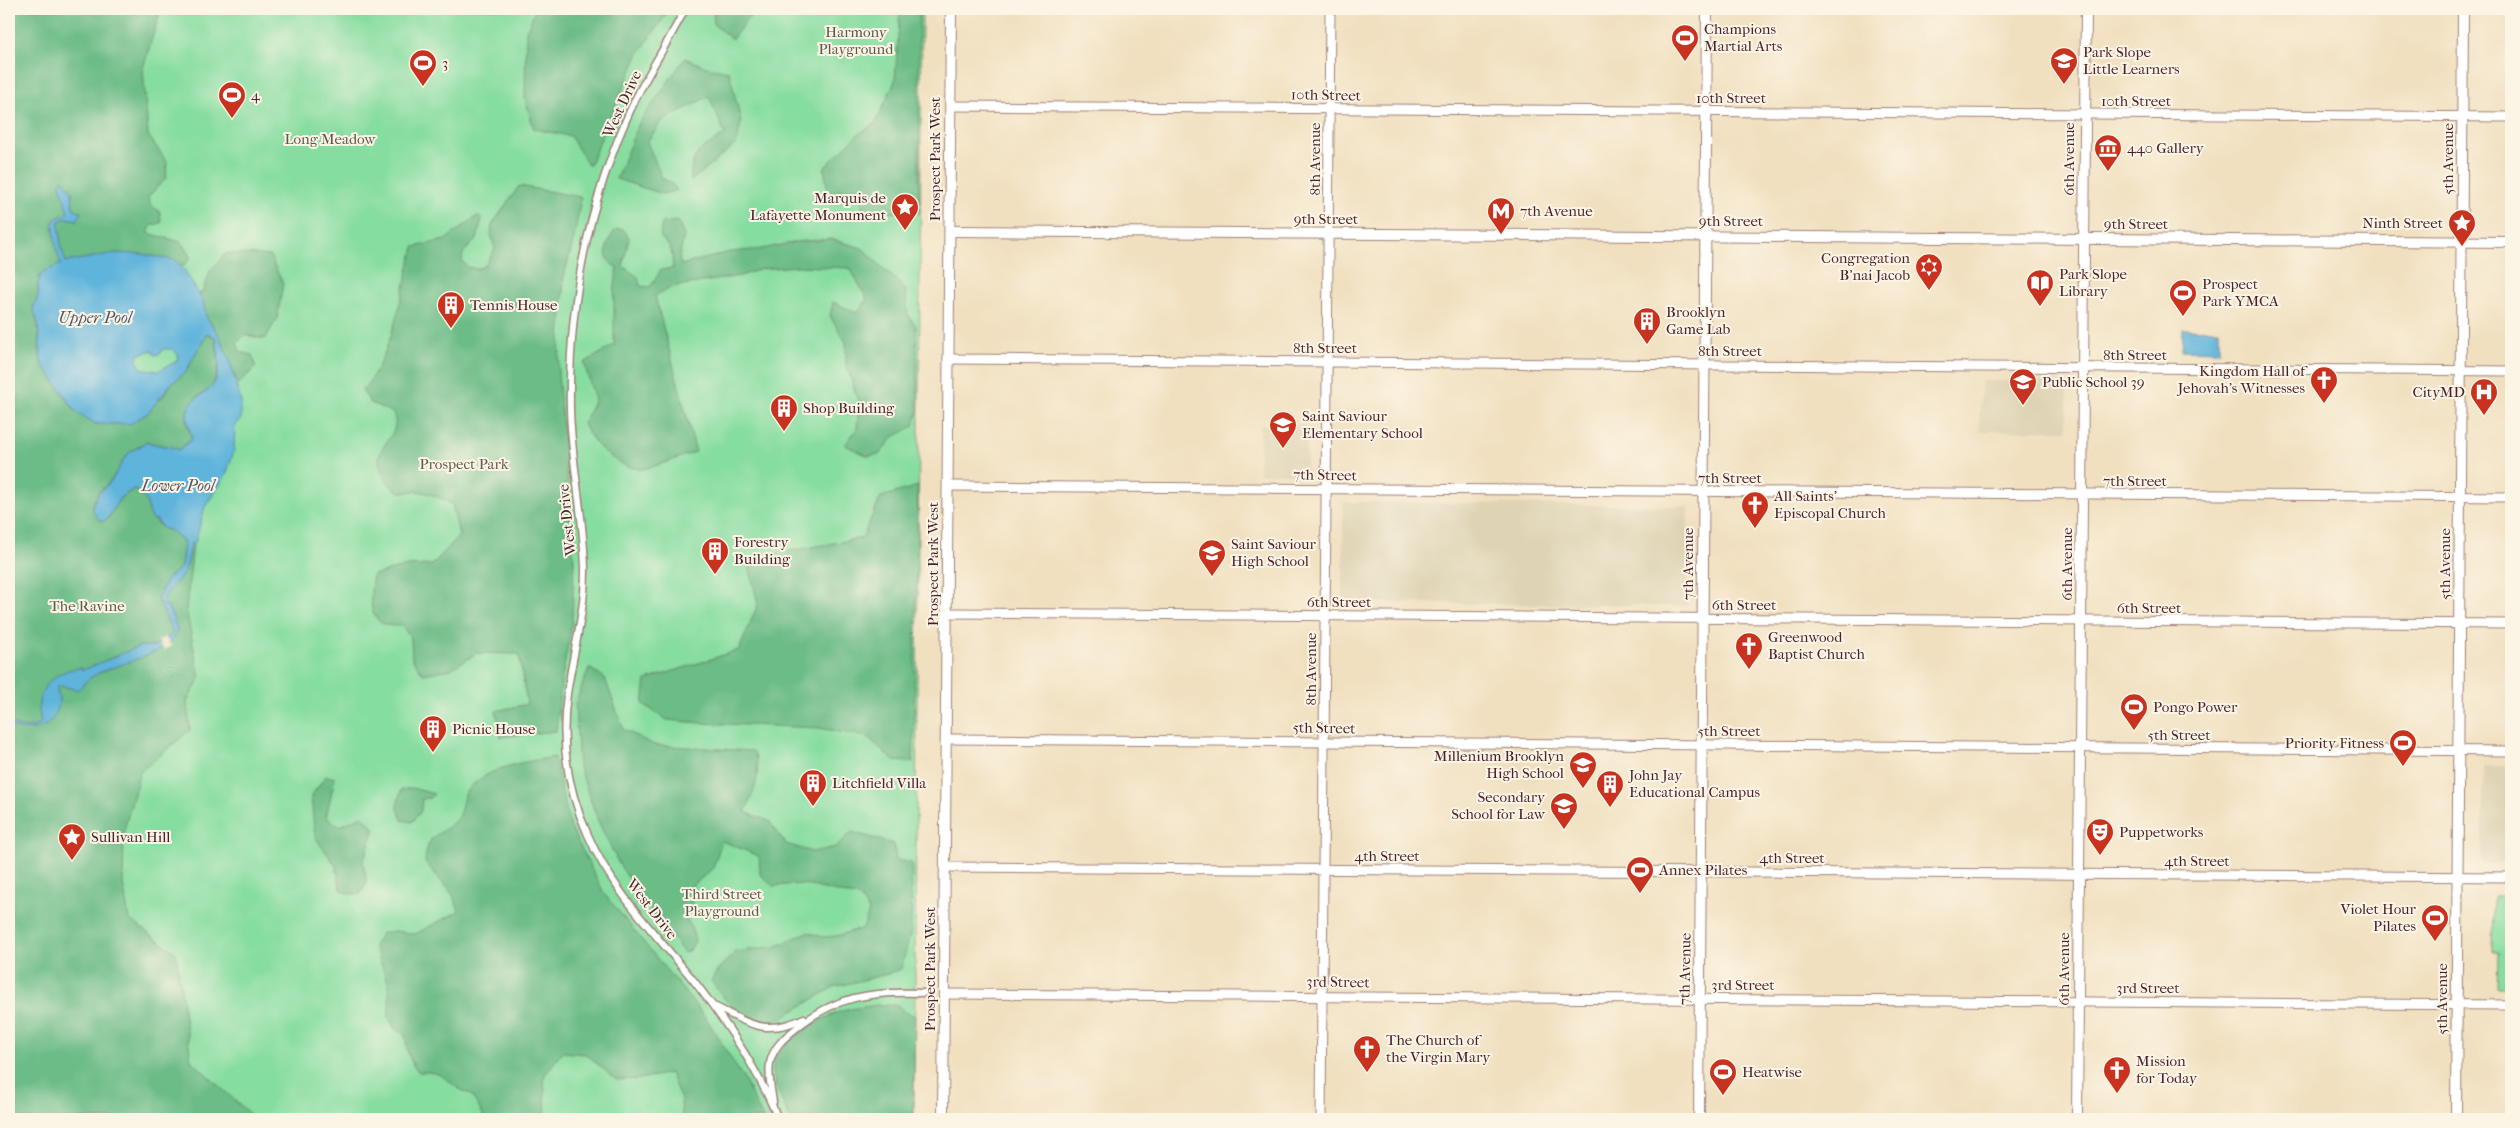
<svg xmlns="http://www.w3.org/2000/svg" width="2520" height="1128" font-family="'IM FELL French Canon',serif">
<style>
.built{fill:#ded3b4}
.green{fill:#86dda0;stroke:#687e66}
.forest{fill:#6cbc86;stroke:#5b6e58}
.water{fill:#5fb4db;stroke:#546a83;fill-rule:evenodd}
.pier{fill:#f1e0c0}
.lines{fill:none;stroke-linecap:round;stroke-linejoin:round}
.pedestrian-casing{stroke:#9e8076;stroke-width:9}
.minor-casing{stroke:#9e8076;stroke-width:11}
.tertiary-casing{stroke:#9e8076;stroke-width:12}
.pedestrian{stroke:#fff;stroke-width:6}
.minor{stroke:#fff;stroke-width:9}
.tertiary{stroke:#fff;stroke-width:10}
.labels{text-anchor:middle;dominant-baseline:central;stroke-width:4;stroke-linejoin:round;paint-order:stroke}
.poi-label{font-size:15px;fill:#4a1f2b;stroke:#fcf5e5;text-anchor:start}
.park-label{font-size:15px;fill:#5c584e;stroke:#fcf5e5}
.street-label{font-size:15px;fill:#4a1f2b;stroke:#fcf5e5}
.water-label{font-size:16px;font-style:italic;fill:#515369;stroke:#fcf5e5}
</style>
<rect width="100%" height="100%" fill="#fcf5e5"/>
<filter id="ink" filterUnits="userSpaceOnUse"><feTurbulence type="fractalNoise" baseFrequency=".02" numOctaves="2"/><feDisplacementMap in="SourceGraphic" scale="10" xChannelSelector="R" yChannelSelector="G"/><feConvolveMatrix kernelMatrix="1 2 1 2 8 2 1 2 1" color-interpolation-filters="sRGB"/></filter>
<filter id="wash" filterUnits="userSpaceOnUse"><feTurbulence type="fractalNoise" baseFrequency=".0096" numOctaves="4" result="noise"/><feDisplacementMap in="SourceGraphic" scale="20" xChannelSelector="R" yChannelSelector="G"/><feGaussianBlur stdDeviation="1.12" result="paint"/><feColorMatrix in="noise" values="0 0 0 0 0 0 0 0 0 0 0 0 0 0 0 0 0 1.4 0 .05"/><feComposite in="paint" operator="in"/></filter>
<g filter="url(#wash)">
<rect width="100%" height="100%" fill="#f1e0c0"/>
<g class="built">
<path d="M1981 381H2067V430L1979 431Z"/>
<path d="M1260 425H1306L1307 474H1259Z"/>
<path d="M1343 502 1688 506 1687 606 1343 602Z"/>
<path d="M2483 766H2511V864H2482Z"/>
</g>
<g class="green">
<path d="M9 9H922L914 1119H9Z"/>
<path d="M2494 896H2511V987H2497L2498 952H2493Z"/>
</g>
<g class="forest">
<path d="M9 9H161L143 68 148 135 167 162 166 178 148 197 151 205 160 212 161 223 152 225 148 233 181 242 191 258 183 266 165 259 38 283V296L33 308 38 324 41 362 76 412 96 424 163 397 171 384 185 373 206 333 215 337 219 364 214 383 209 390 196 397 186 420 192 439 179 450C168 444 158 447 147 441L129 453 110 482 97 493 108 518 120 498 134 489 142 493 148 503 149 513 162 528 172 531 181 541 193 545 186 609 200 679 187 701 190 730 140 772 124 830 123 883 129 919 176 953 191 1060 255 1119H9Z"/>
<path d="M536 9H670L639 53 589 166 570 136 534 129 525 99 526 31Z"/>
<path d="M714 9H756L732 39 713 24Z"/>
<path d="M900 9H919V213L863 212 859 188 828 192 824 168 857 135 875 124 895 81Z"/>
<path d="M685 58 706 67 729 71 741 121 737 143 691 181C690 150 702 150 725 134L709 96 662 121 647 142 662 178 671 183 677 190 663 194 616 179 639 123Z"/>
<path d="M519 186 581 197 574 238 564 276 558 374 574 562 572 622 561 683 556 731 501 737 496 711 527 704 519 654 477 653 451 669 423 674 412 659 411 638 402 626C397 626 390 626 386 625 366 618 371 591 373 575L408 566 432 565 459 536 452 504C441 498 428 492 416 491 411 491 405 493 400 492 390 489 380 472 379 462 377 444 403 434 393 413L371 403 362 391C392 358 402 290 414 247L445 240 477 216 482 219 477 239 463 253 462 261 467 267 477 269 485 266 495 249 491 234 492 225Z"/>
<path d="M678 221 684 236 679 258 681 265 730 252 762 249 796 242 831 239 862 248 905 289 908 315 916 326 918 411 914 426 893 437 880 454 868 456 845 445 857 429 859 403 846 364V342L830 316 833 302 857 313 867 299 850 268 797 266 761 269 740 276 671 287 655 296 696 452C684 455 649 470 639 469 615 466 594 445 583 424L595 400 584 363 614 345V297L617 268C614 266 609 262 608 259 603 250 610 235 617 229L624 230 629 238 623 266 638 277 640 286 650 287 661 270 673 268 671 249 660 236 662 223Z"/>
<path d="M226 253 270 256 283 284 277 319 265 339 245 335 237 343 240 352 252 355 256 367 238 384 219 335 206 316 200 293 203 292 210 271Z"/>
<path d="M918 486 913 762 894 761 868 737 819 728 701 723 667 720 643 704 646 680 739 650 758 604 748 562 778 553 862 538 881 497Z"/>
<path d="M589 668 605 678 623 729 654 745 753 751C763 772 754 792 745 812L769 821 786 844 812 852 836 847 852 832 894 844 896 860 912 863 911 931 901 969 888 974 834 987 776 1021 748 1018 728 1003 711 981 719 968 735 952 777 946 808 932 823 937 836 936 863 928 869 911 859 897 802 884 773 886 760 874 759 856 722 841 713 868 690 888 692 904 682 913 691 926 695 941 690 950 684 953 639 894 619 864 598 821 579 767 575 704Z"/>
<path d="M554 757 570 826 605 895 706 1018 745 1081 763 1119H682L681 1100 670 1073 640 1079 616 1080 586 1054 562 1052 544 1076 546 1119H483V1115L471 1094C447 1087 449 1070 419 1072L414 1067 408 1054 405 1035 394 1028 389 1017V984L374 946 382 933 395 931 415 934 459 911 453 895 425 862C428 830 437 839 455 821 463 813 461 797 468 789 492 765 522 763 554 757Z"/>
<path d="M326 776 335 778 326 817 340 826 362 816 375 828 363 862 367 883 360 894H351L341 890 336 866 315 837 311 796Z"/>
<path d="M412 788 434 794 430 798 422 799 421 811 412 822 402 820 397 806 401 790Z"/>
<path d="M877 1005H898L903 1011 915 1016 913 1119H790C785 1105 772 1084 773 1068 775 1043 821 1018 842 1011 853 1008 866 1007 877 1005Z"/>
</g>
<g class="water">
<path d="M63 179 72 191 73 208 82 213 77 220 66 218 59 221 61 247 66 262 115 253 142 254 175 260 185 271 203 301 206 316 219 335 229 358 241 402V419L235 425 234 451 226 475 205 507 195 543H191C190 551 189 560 186 568 181 583 162 591 163 605L168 606C170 613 177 623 177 631 175 652 117 664 99 673 90 677 84 683 78 690L61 686 57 687C57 692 60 698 59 703 55 729 30 734 9 726V723C19 727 32 731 41 722 40 716 38 709 39 703 41 682 63 668 81 668L83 670 140 646H154L168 638 173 632 157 599 167 579 181 567 184 542 172 531 162 528 157 520 151 519C147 505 148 496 134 489L120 498 108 518 102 522C81 505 101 493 111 481 117 473 121 461 128 454 133 449 142 446 147 441 158 447 168 444 179 450L192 439C190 429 185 419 188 408 192 399 201 396 208 390 223 378 219 353 215 337L207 333 185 373 171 384 148 413 130 424H96L76 412 41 362 38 324 33 308 38 296V283L41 273 61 264 56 247 53 222 57 218 68 213 60 184ZM163 349H172L178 355 177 361 158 371 141 368 137 360 138 355 152 350 155 355 160 354Z"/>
<path d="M2183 329 2219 330V351L2182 350Z"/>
</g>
<path class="pier" d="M165 637 171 646 164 650 158 641Z"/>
</g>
<g filter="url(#ink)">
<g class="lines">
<g class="pedestrian-casing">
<g id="pedestrian">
<path d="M685 9C670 39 651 68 636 98 590 195 568 301 570 408 571 462 584 515 585 570 585 612 573 653 567 694 560 743 568 791 588 835 612 891 656 934 694 981 727 1023 758 1069 778 1119"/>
<path d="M716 1007C751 1025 767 1036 804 1018"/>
<path d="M773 1102C771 1089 768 1076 770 1063 773 1048 783 1039 794 1030 834 996 872 991 923 993"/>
</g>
</g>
<g class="minor-casing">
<g id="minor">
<path d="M950 106 2511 117"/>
<path d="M948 359 2511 371"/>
<path d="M948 486 2511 497"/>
<path d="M947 613 2511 624"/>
<path d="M947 739 2511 751"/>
<path d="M945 867 2511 877"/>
<path d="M944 994 2511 1005"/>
<path d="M1321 1119 1330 9"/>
</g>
</g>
<g class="tertiary-casing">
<g id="tertiary">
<path d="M950 231 2511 242"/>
<path d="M943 1119 951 9"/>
<path d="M1699 1119 1707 9"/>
<path d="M2077 1119 2086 9"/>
<path d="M2456 1119 2463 9"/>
</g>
</g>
<use href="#pedestrian" class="pedestrian"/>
<use href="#minor" class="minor"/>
<use href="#tertiary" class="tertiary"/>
</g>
</g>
<defs>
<g id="stadium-pin" transform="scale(1.4375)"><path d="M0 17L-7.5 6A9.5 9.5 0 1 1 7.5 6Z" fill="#c8321e" stroke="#fcf5e5"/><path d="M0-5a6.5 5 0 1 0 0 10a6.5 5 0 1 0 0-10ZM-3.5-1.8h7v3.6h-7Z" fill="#fff"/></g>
<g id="school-pin" transform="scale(1.4375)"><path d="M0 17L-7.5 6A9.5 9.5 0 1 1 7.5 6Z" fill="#c8321e" stroke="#fcf5e5"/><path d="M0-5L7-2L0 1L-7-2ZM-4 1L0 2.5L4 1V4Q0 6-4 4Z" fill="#fff"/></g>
<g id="museum-pin" transform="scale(1.4375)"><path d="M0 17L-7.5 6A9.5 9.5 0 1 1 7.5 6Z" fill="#c8321e" stroke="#fcf5e5"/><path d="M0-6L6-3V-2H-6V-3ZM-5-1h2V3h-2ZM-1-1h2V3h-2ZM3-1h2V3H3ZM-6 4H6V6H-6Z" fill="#fff"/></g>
<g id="sight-pin" transform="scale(1.4375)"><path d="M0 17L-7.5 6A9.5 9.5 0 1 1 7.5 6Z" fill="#c8321e" stroke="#fcf5e5"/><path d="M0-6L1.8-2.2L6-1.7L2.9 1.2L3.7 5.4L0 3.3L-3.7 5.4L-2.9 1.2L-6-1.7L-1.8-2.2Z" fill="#fff"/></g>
<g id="metro-pin" transform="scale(1.4375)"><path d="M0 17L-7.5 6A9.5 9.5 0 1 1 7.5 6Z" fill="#c8321e" stroke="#fcf5e5"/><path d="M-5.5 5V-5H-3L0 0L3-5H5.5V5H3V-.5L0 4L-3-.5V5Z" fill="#fff"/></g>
<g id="synagogue-pin" transform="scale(1.4375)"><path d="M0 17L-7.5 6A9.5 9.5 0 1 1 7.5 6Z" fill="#c8321e" stroke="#fcf5e5"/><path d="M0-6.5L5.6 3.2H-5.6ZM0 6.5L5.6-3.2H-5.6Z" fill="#fff"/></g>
<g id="library-pin" transform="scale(1.4375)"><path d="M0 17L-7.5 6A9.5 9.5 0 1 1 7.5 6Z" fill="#c8321e" stroke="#fcf5e5"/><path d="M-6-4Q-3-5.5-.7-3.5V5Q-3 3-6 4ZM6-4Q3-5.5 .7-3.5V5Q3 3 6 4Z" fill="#fff"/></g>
<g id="building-pin" transform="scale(1.4375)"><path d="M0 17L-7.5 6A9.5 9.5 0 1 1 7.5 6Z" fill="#c8321e" stroke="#fcf5e5"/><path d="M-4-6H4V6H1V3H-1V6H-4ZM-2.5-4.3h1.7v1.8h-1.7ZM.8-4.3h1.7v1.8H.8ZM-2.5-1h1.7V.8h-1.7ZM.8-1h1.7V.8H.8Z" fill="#fff"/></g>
<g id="church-pin" transform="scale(1.4375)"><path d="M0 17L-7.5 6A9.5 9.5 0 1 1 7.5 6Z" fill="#c8321e" stroke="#fcf5e5"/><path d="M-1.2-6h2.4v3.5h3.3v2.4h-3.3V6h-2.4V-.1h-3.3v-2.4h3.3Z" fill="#fff"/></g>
<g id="hospital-pin" transform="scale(1.4375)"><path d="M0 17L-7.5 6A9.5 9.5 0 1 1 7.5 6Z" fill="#c8321e" stroke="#fcf5e5"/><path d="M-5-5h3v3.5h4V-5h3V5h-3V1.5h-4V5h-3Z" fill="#fff"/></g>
<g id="theatre-pin" transform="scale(1.4375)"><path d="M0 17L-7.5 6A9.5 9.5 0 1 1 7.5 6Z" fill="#c8321e" stroke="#fcf5e5"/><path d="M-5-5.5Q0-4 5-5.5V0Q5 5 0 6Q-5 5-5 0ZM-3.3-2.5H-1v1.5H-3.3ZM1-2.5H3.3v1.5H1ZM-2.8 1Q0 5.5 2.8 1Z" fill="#fff"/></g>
</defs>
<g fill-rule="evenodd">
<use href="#stadium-pin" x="1685" y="38"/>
<use href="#school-pin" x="2064" y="61"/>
<use href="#stadium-pin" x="423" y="63"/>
<use href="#stadium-pin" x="232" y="95"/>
<use href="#museum-pin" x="2108" y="148"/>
<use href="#sight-pin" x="905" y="207"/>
<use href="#metro-pin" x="1501" y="211"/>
<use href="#sight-pin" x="2462" y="223"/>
<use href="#synagogue-pin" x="1929" y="267"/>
<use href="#library-pin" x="2040" y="283"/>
<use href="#stadium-pin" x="2183" y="293"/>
<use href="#building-pin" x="451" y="305"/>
<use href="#building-pin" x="1647" y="321"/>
<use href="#church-pin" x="2324" y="380"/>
<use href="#school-pin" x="2023" y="382"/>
<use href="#hospital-pin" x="2484" y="392"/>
<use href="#building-pin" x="784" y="408"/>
<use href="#school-pin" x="1283" y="425"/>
<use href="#church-pin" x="1755" y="505"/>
<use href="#building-pin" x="715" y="551"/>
<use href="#school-pin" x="1212" y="553"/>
<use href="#church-pin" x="1749" y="646"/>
<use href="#stadium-pin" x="2134" y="707"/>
<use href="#building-pin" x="433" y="729"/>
<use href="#stadium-pin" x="2403" y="743"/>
<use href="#school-pin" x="1583" y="765"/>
<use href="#building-pin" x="813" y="783"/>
<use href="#building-pin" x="1610" y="784"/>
<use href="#school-pin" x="1564" y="806"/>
<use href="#theatre-pin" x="2100" y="832"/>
<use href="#sight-pin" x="72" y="837"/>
<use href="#stadium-pin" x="1640" y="870"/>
<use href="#stadium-pin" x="2435" y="918"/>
<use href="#church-pin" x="1367" y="1049"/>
<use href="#church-pin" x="2117" y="1070"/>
<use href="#stadium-pin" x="1723" y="1072"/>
</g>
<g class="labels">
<g class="poi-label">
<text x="1704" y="29">Champions<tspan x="1704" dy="17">Martial Arts</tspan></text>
<text x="2083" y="52">Park Slope<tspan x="2083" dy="17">Little Learners</tspan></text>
<text x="442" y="63">3</text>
<text x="251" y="95">4</text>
<text x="2127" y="148">440 Gallery</text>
<text x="886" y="198" text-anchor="end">Marquis de<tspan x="886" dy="17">Lafayette Monument</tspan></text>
<text x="1520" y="211">7th Avenue</text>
<text x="2443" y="223" text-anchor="end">Ninth Street</text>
<text x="1910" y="258" text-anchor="end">Congregation<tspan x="1910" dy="17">B'nai Jacob</tspan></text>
<text x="2059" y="274">Park Slope<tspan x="2059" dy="17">Library</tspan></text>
<text x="2202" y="284">Prospect<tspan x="2202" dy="17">Park YMCA</tspan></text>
<text x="470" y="305">Tennis House</text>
<text x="1666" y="312">Brooklyn<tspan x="1666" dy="17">Game Lab</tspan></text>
<text x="2305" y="371" text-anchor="end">Kingdom Hall of<tspan x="2305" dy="17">Jehovah’s Witnesses</tspan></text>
<text x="2042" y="382">Public School 39</text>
<text x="2465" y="392" text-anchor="end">CityMD</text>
<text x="803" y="408">Shop Building</text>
<text x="1302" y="416">Saint Saviour<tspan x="1302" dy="17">Elementary School</tspan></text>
<text x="1774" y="496">All Saints'<tspan x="1774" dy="17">Episcopal Church</tspan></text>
<text x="734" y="542">Forestry<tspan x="734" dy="17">Building</tspan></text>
<text x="1231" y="544">Saint Saviour<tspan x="1231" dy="17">High School</tspan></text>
<text x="1768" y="637">Greenwood<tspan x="1768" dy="17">Baptist Church</tspan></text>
<text x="2153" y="707">Pongo Power</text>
<text x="452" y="729">Picnic House</text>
<text x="2384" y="743" text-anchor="end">Priority Fitness</text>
<text x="1564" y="756" text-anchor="end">Millenium Brooklyn<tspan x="1564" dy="17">High School</tspan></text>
<text x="1629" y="775">John Jay<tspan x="1629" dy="17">Educational Campus</tspan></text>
<text x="832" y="783">Litchfield Villa</text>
<text x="1545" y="797" text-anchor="end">Secondary<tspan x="1545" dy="17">School for Law</tspan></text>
<text x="2119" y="832">Puppetworks</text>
<text x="91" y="837">Sullivan Hill</text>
<text x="1659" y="870">Annex Pilates</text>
<text x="2416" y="909" text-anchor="end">Violet Hour<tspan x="2416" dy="17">Pilates</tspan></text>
<text x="1386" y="1040">The Church of<tspan x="1386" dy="17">the Virgin Mary</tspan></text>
<text x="2136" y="1061">Mission<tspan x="2136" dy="17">for Today</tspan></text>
<text x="1742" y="1072">Heatwise</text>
</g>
<g class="park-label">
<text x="856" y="32">Harmony<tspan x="856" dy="17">Playground</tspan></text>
<text x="330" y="139">Long Meadow</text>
<text x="464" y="464">Prospect Park</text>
<text x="87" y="606">The Ravine</text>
<text x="722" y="894">Third Street<tspan x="722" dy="17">Playground</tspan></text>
</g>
<g class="street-label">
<text transform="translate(1326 95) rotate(1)">10th Street</text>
<text x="1731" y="98">10th Street</text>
<text x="2136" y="101">10th Street</text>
<text transform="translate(622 104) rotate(-65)">West Drive</text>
<text transform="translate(935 159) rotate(-90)">Prospect Park West</text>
<text transform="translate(1315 159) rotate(-90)">8th Avenue</text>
<text transform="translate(2069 159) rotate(-90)">6th Avenue</text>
<text transform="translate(2448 159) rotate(-90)">5th Avenue</text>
<text x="1326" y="219">9th Street</text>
<text x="1731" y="221">9th Street</text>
<text x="2136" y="224">9th Street</text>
<text x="1325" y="348">8th Street</text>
<text x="1730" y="351">8th Street</text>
<text x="2135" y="355">8th Street</text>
<text transform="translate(1325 475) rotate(1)">7th Street</text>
<text x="1730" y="478">7th Street</text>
<text x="2135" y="481">7th Street</text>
<text transform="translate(567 520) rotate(-96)">West Drive</text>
<text transform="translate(933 564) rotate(-90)">Prospect Park West</text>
<text transform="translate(1688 564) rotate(-90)">7th Avenue</text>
<text transform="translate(2067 564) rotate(-90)">6th Avenue</text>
<text transform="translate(2445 564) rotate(-90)">5th Avenue</text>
<text x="1339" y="602">6th Street</text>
<text x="1744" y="605">6th Street</text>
<text x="2149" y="608">6th Street</text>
<text transform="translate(1311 669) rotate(-90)">8th Avenue</text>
<text transform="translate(1324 728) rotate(1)">5th Street</text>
<text x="1729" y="731">5th Street</text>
<text x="2179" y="735">5th Street</text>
<text x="1387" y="856">4th Street</text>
<text x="1792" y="858">4th Street</text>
<text x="2197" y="861">4th Street</text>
<text transform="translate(652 909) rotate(52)">West Drive</text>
<text transform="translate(930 969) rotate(-90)">Prospect Park West</text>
<text transform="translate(1685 969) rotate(-89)">7th Avenue</text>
<text transform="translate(2064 969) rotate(-90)">6th Avenue</text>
<text transform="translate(1338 982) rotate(1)">3rd Street</text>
<text x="1743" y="985">3rd Street</text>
<text x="2148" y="988">3rd Street</text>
<text transform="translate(2442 999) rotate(-90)">5th Avenue</text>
</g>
<g class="water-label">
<text x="95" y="317">Upper Pool</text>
<text x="178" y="485">Lower Pool</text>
</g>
</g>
<rect width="2520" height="1128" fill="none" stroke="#fcf5e5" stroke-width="30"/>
</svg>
